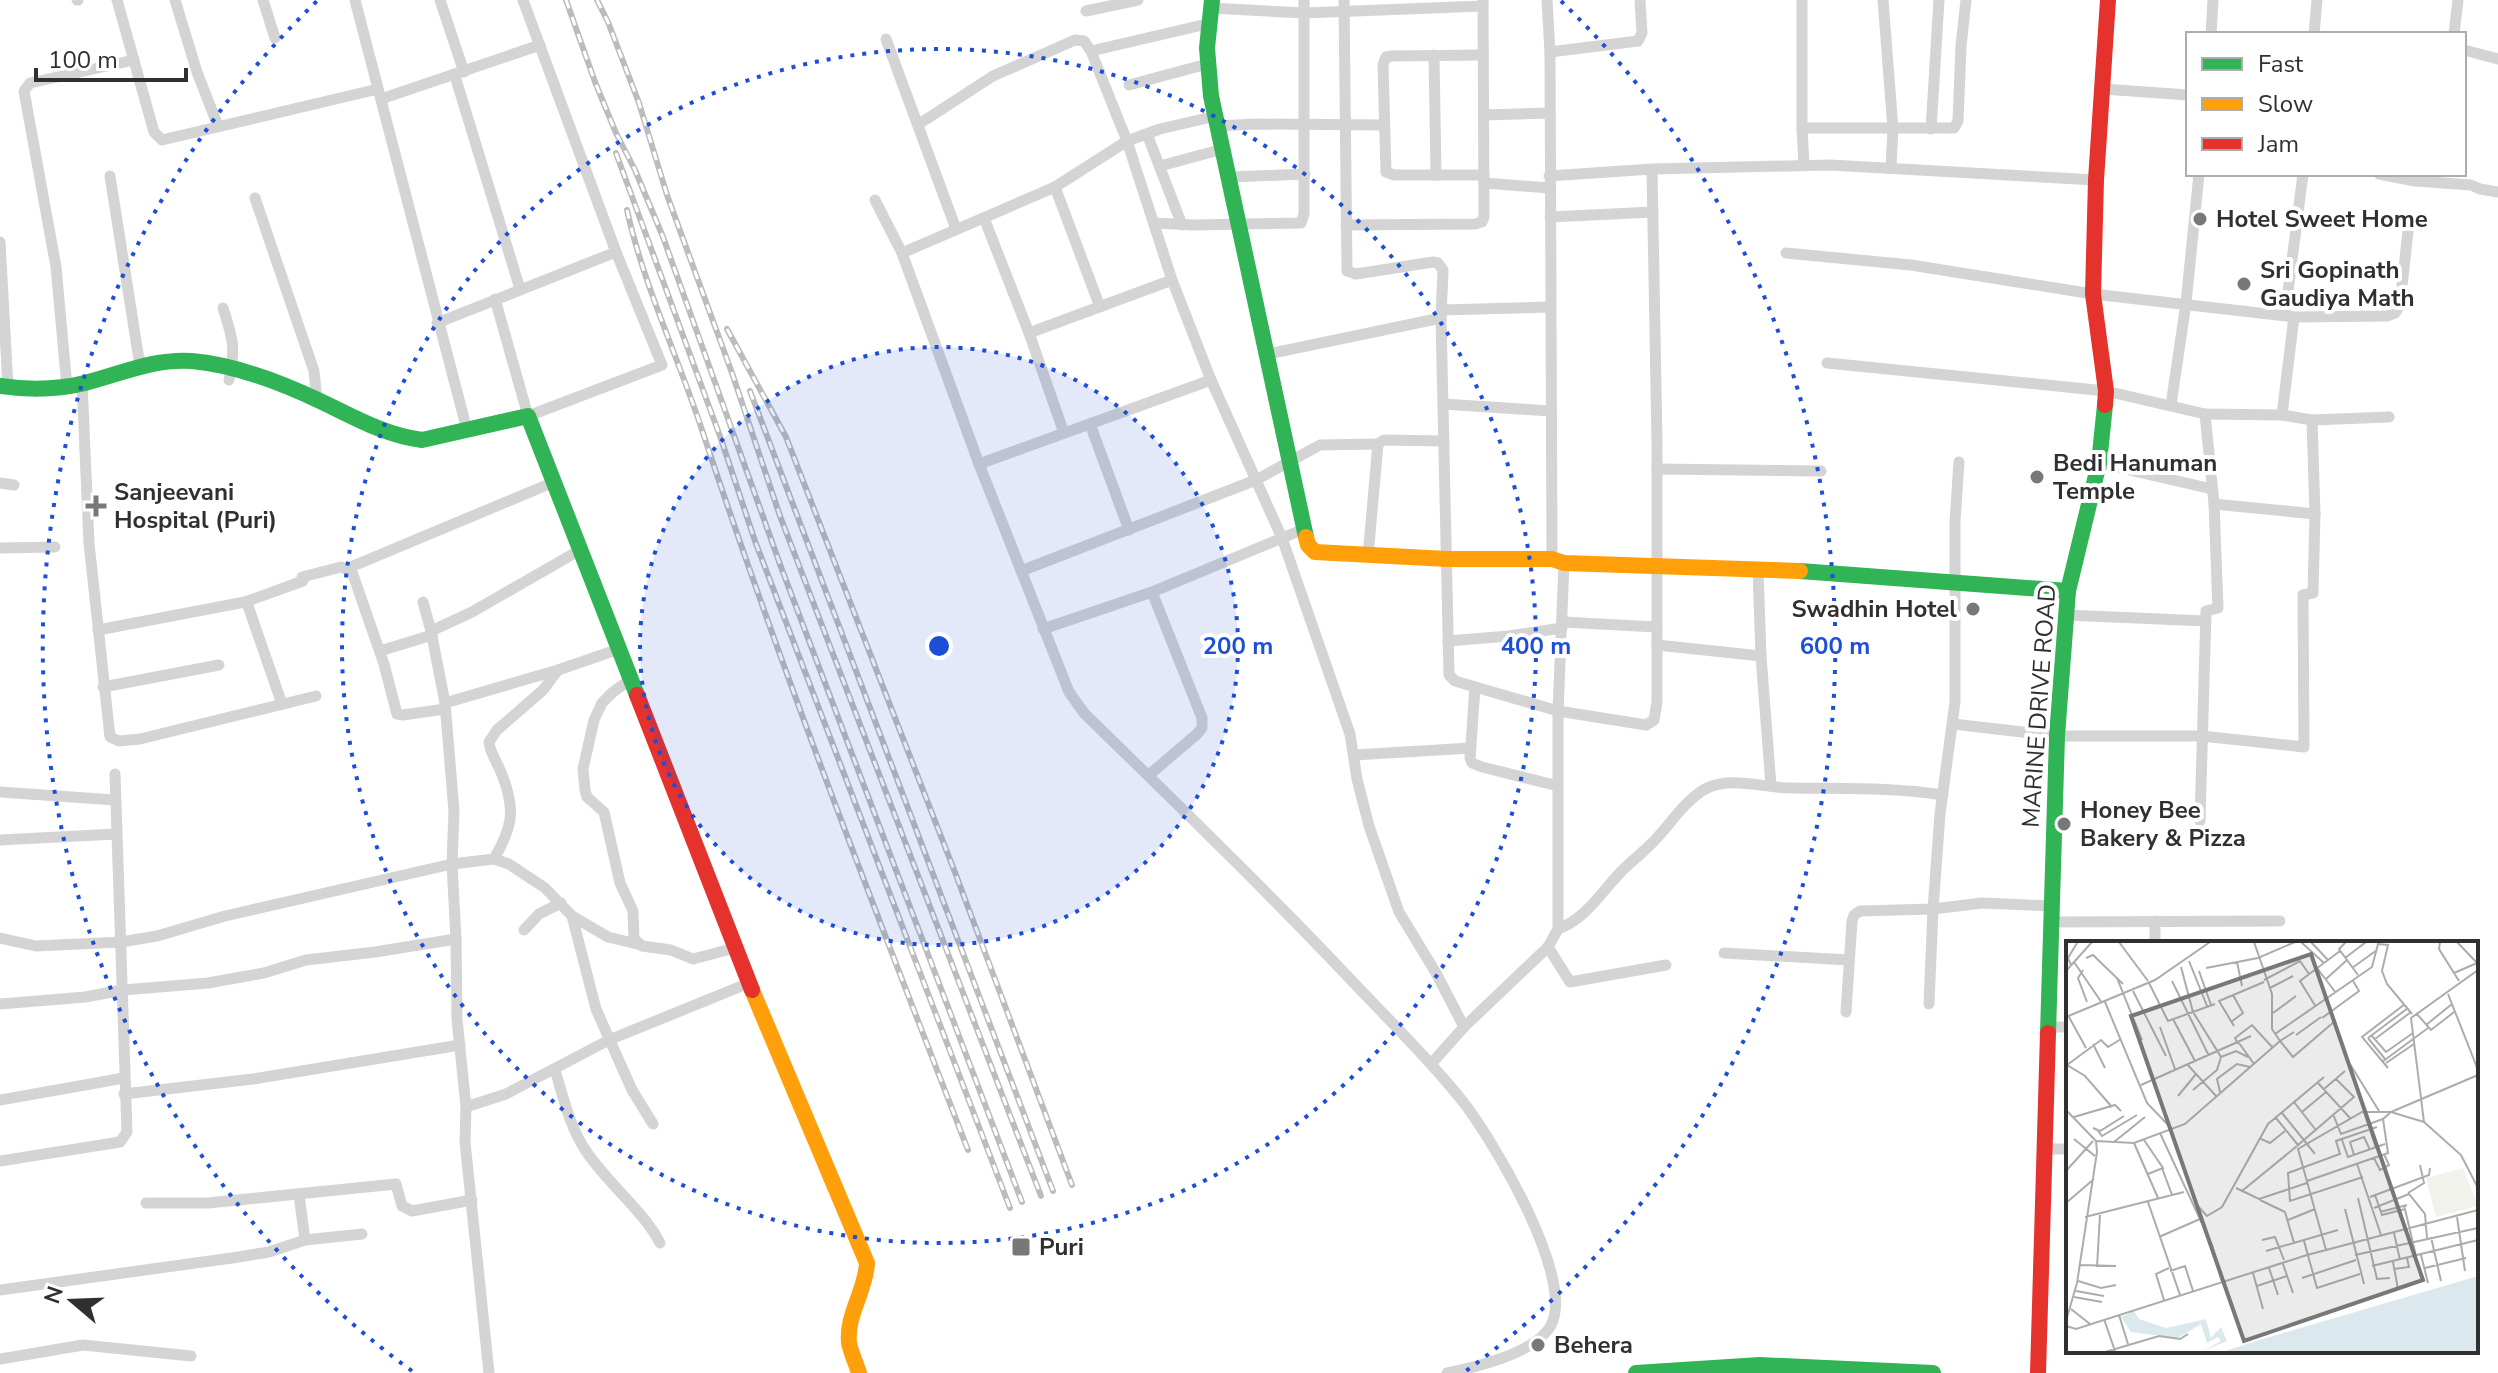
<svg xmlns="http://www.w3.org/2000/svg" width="2498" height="1373" font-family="'Nunito Sans',sans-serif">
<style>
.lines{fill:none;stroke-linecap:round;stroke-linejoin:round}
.street{stroke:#d4d4d4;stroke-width:11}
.fast{stroke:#30b455;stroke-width:16}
.slow{stroke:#ff9f0a;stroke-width:16}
.jam{stroke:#e5322d;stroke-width:16}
.rail-casing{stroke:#bcbcbc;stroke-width:6}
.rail{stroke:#fff;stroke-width:3;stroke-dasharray:9;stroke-linecap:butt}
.ring{fill:none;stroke:#1d4ed8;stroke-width:4;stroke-dasharray:4 8}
.poi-dot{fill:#787878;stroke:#fff;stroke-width:3}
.labels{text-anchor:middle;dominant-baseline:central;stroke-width:8;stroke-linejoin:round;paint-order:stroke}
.poi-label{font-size:24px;font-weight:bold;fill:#303030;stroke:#fff;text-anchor:start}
.street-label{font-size:24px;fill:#303030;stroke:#fff}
.inset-road{fill:none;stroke:#acacac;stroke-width:2}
.view{fill:#787878;fill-opacity:0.15;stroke:#787878;stroke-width:4}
.inset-edge{fill:none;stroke:#303030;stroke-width:4}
.centre{fill:#1d4ed8;stroke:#fff;stroke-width:4}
.ring-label{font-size:24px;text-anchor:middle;font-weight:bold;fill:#1d4ed8;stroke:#fff;stroke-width:8;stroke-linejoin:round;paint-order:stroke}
</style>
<rect width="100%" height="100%" fill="#fff"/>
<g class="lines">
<g class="street">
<path d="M77 0H78"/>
<path d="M117 0 154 132 162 140 378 89"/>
<path d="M175 0 197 72 218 126"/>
<path d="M263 0 275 38"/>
<path d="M355 0 467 430"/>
<path d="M440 0 464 72"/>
<path d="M1344 0 1347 271 1356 274 1433 262 1438 263 1443 270 1441 318 1449 675 1455 681 1558 711 1646 725 1654 720 1657 702V442L1652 169"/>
<path d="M1547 0 1550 52 1552 559"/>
<path d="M1802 0V128L1804 165"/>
<path d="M1883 0 1893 129 1891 167"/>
<path d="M1210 8 1304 13 1483 6"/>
<path d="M1086 11 1138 0"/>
<path d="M2211 34 2213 0"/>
<path d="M2314 34 2317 0"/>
<path d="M2454 34 2458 0"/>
<path d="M886 39 956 229"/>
<path d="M2464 50 2498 59"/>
<path d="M1091 51 1207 24"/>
<path d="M1550 52 1638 41 1642 33 1640 0"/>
<path d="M1434 55 1436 175"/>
<path d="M1483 55 1391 56 1386 57 1383 65 1386 172 1394 175H1484"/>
<path d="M455 76 520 289"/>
<path d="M1129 85 1207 64"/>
<path d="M2103 89 2188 95"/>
<path d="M381 99 540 45"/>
<path d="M1484 115 1550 113"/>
<path d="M919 124 993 76 1075 40 1084 41 1091 51 1127 141 1172 280 1211 380 1282 538 1152 592 1043 629"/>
<path d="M1218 126 1254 124 1384 125"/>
<path d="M1802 128H1954L1958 121 1961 46 1966 0"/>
<path d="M1931 129 1939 0"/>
<path d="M1147 134 1182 225"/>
<path d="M1160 166 1223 149"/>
<path d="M2379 174 2415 181 2471 185 2480 189 2498 192"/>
<path d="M110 176 140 366"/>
<path d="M1549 176 1652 169 1830 165 2096 180"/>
<path d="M1229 177 1305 174"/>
<path d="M1484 183 1549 188"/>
<path d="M1055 187 1100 307"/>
<path d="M255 198 314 371 317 400"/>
<path d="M875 200 902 253 979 464 1069 692 1084 713C1175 802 1266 890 1353 982 1389 1020 1427 1057 1460 1098 1491 1136 1578 1281 1550 1327 1533 1354 1476 1367 1447 1373"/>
<path d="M1550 217 1653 212"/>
<path d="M984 218 1029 333 1064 433"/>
<path d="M1154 223 1194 225 1301 223 1304 214V0"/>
<path d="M1346 225 1475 224 1482 222 1484 217 1483 0"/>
<path d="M0 242 8 387"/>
<path d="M902 253 1055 187 1127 141 1160 129 1216 116"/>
<path d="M1786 253 1911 265 2093 294 2294 317 2387 316 2395 313 2400 305 2409 222"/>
<path d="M495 299 528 416 662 365 616 252 523 0"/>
<path d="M223 308C233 340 236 346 229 380"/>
<path d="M1442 310 1550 307"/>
<path d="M2285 315 2303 174"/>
<path d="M437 323 616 252"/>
<path d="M1029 333 1172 280"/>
<path d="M1268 354 1441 318"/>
<path d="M1827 363 2106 391 2205 414 2282 415 2312 420 2389 417"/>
<path d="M82 382 89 543 110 737 119 741 140 739 316 696"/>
<path d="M67 387 56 267 24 91 30 83 134 60"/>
<path d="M1443 404 1551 411"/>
<path d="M2171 405 2186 303 2199 174"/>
<path d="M2282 415 2294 317"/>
<path d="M1090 424 1129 530"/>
<path d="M2099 463 2212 489"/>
<path d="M979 464 1211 380"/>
<path d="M1657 469 1821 471"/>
<path d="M0 483 14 485"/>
<path d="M2214 504 2315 514"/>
<path d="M1304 529 1282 538 1350 734 1357 779 1369 826 1399 912 1436 973 1464 1027"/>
<path d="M0 548 55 547"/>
<path d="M1368 556 1378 444 1384 440 1444 441"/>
<path d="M1758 570 1761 656 1771 786"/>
<path d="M1021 571 1256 480 1320 445 1378 444"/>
<path d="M302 577 341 567 350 571"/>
<path d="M245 602 303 581"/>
<path d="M423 602 431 631 445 703 454 811 452 864 456 939 457 1019 466 1107 465 1142 489 1373"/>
<path d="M2066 615 2206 621"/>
<path d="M1563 622 1656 627"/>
<path d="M98 630 245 602 248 606 282 704"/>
<path d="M431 631 472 612 580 550"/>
<path d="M1448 641 1509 636 1562 628"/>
<path d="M1657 645 1761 656"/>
<path d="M380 651 432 635"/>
<path d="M631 679 613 692 602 703 594 720 583 769 585 790 587 797 604 812 620 883 633 911 634 939 642 946 671 950 693 959 735 948"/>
<path d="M103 687 219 665"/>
<path d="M1475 687 1470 758 1472 763 1482 767 1558 786"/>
<path d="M445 703 558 670 619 649"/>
<path d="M445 709 403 715 397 714 384 664 351 569 353 566 554 482"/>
<path d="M1953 724 2057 736H2202L2304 747 2303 595 2313 593 2315 514 2312 420"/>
<path d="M1354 755 1471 748"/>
<path d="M1149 775 1197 734 1202 728V718L1152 592"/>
<path d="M0 792 115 800"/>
<path d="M2200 821 2206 611 2218 608 2214 504 2205 414"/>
<path d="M0 840 116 834"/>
<path d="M494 859C513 826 516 809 501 772 497 762 490 753 489 742L497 730 543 690 558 670"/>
<path d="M572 916 608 937 637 944"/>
<path d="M2051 922 2280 921"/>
<path d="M1558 929C1590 917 1604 886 1629 864 1636 858 1644 851 1651 844 1669 827 1684 800 1707 788 1732 776 1764 788 1791 788 1842 789 1892 787 1943 795"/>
<path d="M524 930 539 914 561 903"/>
<path d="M0 938 36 946 121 942 157 936 225 916 452 864 494 859 509 864 545 888 572 916 596 1009 632 1090 653 1124"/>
<path d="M2155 943V921"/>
<path d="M1548 947 1570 982 1666 965"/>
<path d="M1724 953 1849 960"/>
<path d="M0 1004 85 997 123 990 208 983 264 973 306 960 375 952 456 939"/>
<path d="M1929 1004 1933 909 1940 814 1955 702V521L1959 462"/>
<path d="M1846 1012 1852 921 1854 915 1860 911 1933 909 1982 903 2052 906"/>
<path d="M2048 1027H2068"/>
<path d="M1431 1064 1464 1027 1548 947 1558 929V711L1564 563"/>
<path d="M555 1070C563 1096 570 1128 586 1151 608 1184 642 1209 660 1243"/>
<path d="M124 1094 253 1079 460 1045"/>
<path d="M0 1100 124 1078"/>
<path d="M466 1107 506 1094 609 1040 749 983"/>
<path d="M2045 1149H2068"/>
<path d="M0 1161 120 1142 127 1132 115 774"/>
<path d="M299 1195 305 1240"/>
<path d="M146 1203H208L396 1184 402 1206 412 1211 472 1200"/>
<path d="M0 1290 232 1258 269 1252 305 1240 362 1234"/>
<path d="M0 1359 83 1345 191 1356"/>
</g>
<g class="fast">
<path d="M1212 0 1207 48 1211 96 1306 537"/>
<path d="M0 386C28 390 57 390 85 383 120 374 155 358 192 361 236 365 280 382 320 401 354 417 384 435 422 440L528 416 637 695"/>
<path d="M1800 571 2068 591"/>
<path d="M2048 1033 2057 736 2068 591 2099 463 2105 405"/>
<path d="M1636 1373 1760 1365 1933 1373"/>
</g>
<g class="slow">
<path d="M1306 537 1308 545 1315 552 1447 559H1552L1564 563 1800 571"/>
<path d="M752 990 867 1263C866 1290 846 1315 849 1343 851 1353 856 1363 859 1373"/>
</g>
<g class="jam">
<path d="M2105 405 2106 391 2093 294 2096 180 2108 0"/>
<path d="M637 695 752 990"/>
<path d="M2038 1373 2048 1033"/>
</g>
<g class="rail-casing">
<g id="rail">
<path d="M566 0 595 82 616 133 635 170 663 237 781 567 1022 1202"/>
<path d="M597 0 608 22 639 103 667 195 732 373 780 516 1041 1196"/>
<path d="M616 153 721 439 755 541 1010 1208"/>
<path d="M627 210C644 287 679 359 703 433 783 675 876 912 968 1150"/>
<path d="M727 329 786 437 956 875 1072 1185"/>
<path d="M750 391 1053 1191"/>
</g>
</g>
<use href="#rail" class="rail"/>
</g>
<circle cx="939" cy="646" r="299" fill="#1d4ed8" fill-opacity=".12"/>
<g class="ring">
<circle cx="939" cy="646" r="299"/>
<circle cx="939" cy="646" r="597"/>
<path d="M412 1371A896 896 0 0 1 317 1M1561 1A896 896 0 0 1 1466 1371"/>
</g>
<g class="poi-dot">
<circle cx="2200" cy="219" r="8"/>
<circle cx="2244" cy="284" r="8"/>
<circle cx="2037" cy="477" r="8"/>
<path d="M92 494h8v8h8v8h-8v8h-8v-8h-8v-8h8z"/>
<circle cx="1973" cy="609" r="8"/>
<circle cx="2064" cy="824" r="8"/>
<rect x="1011" y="1237" width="20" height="20" rx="4"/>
<circle cx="1538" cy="1345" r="8"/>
</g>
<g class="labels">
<g class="poi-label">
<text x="2216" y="219">Hotel Sweet Home</text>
<text x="2260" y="270">Sri Gopinath<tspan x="2260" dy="28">Gaudiya Math</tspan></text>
<text x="2053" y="463">Bedi Hanuman<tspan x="2053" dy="28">Temple</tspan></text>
<text x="114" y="492">Sanjeevani<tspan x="114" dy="28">Hospital (Puri)</tspan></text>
<text x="1957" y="609" text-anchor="end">Swadhin Hotel</text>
<text x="2080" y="810">Honey Bee<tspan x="2080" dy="28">Bakery &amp; Pizza</tspan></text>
<text x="1039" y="1247">Puri</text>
<text x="1554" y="1345">Behera</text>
</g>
<g class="street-label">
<text transform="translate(2039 706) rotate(-86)">MARINE DRIVE ROAD</text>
</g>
</g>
<g transform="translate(2066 941)">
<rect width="412" height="412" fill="#fff"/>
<path d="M397 227 412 265 370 276 360 237Z" fill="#f1f2ec"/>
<path d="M412 335V411H156L190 400ZM68 370 73 378 100 387 140 378 145 397 155 386 161 400 135 411 155 400 152 396 141 402 135 383 112 397 65 391 55 376Z" fill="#dbe9ee"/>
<path class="inset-road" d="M53 1 82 40M235 1 258 22M245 1 262 19M280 1 273 8 292 34M374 1 373 8 393 40M391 1 412 23M20 17 27 14 57 43M279 17 300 1M123 20 141 65M8 21 36 62M171 21 176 45M248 23 270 52M5 24 2 17 11 2M115 26 127 71 155 116 151 129 127 149M140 27 192 17 229 1M286 27 311 9M17 29 12 37 21 61M412 29 345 77 358 181 395 214 412 247M0 30 26 1M133 30 145 64M388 32 411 22M51 37 76 99M260 38 281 19M198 39 234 20 243 33M106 40 143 115M83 42 102 80 149 63M204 47 227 35M67 50 100 115M382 53 412 129M39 61 81 162 104 186M250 66 234 40 274 10M207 72 230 55M350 72 365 89 388 71M0 76 89 39 144 1M3 76 20 107M256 77 293 50 287 40M107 78 129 120M165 81 177 72 167 54M360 84 386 63M168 85 153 60 198 41M94 86 109 128M228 91 214 100 227 116 269 80M209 93 306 26 312 3 322 4 316 30 321 43 346 73M230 94 255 76M306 95 320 111 347 92M302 97 342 67M302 97 319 118M309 98 345 71M173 102 188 123M27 103 39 127M172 103 169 97 186 84 207 107M155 116 170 110 182 116M316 121 362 87M320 122 348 103M121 123 150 155M284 123 313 170M1 124 35 99 42 106 55 98M1 124 19 135 46 166M322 127 296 96 339 63M252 142 284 177M75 144 185 95M258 148 279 130M154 151 151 138 171 123 184 126M112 155 130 133M228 161 249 188M0 169 30 200 31 211 11 342 0 380M236 171 260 151M298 171 310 207M325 171 412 134M216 172 249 213M267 173 275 193 317 178M8 176 49 164 55 170M210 177 232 204 288 156 270 138M27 187 34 190 58 175M32 190 36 195 71 174M94 192 146 304 156 341M8 198 29 215M195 198 204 202 219 190M78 199 97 227 82 233M276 199 282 216 319 203M30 200 68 202 119 183 214 100 206 88V53L188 1M48 201 79 176M68 202 92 257M288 214 284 201 298 196 304 209M308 217 314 229 323 224 318 213M291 223 315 294M96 227 106 254M0 230 27 200M297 236 224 260 222 232 274 213 270 200 311 186M241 240 322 212 317 178 324 172M170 247 193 258 241 242M176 250 231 205M342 252 358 242 354 224M309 254 316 274 339 268M304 256 363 234 364 227M292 257 311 338 324 337M194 259 219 271 228 302M82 261 114 354M0 262 28 238M130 263 141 275 156 266 202 183 258 136M338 264 350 315M308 267 343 253 359 273 361 297M279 268 298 343M314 271 341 264M19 276 118 251M391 276 399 330M222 279 249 268M328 292 334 319M93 296 134 278M365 296 375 340M196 299 209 296 218 319M238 300 251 347 294 333M260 309 232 208 296 171H325L358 181M200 310 272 289M289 314 412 287M355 314 362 342M327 321 332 348M217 323 227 352M14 324 50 325M306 325 412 299M31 326 34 274M203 327 212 354M359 327 400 317M328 328 343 326 341 317M104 330 119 325 127 350M187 332 197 368M236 337 290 319M12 340 35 347 50 344M191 345 221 335M10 350 38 355M8 356 36 361M98 359 90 333 103 327M5 368 24 383M53 374 62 403M38 378 49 410M0 385 10 388 241 314 412 269M39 411 93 395 114 398 122 393"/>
<path class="view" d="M245 13 357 339 178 400 65 75Z"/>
<rect width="412" height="412" class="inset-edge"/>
</g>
<circle cx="939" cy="646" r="12" class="centre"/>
<g class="ring-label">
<text x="1238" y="654">200 m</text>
<text x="1536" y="654">400 m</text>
<text x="1835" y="654">600 m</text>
</g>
<rect x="2186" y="32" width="280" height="144" fill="#ffffff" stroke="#acacac" stroke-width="2"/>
<rect x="2202" y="58" width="40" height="12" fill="#30b455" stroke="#acacac" stroke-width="2"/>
<text x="2258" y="72" font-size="24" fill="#303030">Fast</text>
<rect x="2202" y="98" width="40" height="12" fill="#ff9f0a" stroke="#acacac" stroke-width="2"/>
<text x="2258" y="112" font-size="24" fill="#303030">Slow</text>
<rect x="2202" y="138" width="40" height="12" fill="#e5322d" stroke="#acacac" stroke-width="2"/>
<text x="2258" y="152" font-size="24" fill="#303030">Jam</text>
<g transform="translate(72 1301) rotate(289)" stroke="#ffffff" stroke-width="6" paint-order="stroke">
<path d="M0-6L14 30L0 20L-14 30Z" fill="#303030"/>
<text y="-12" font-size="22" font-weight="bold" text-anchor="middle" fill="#303030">N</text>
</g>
<path d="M36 68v12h150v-12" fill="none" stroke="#303030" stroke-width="4"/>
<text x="48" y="68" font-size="24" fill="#303030" stroke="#ffffff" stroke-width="6" paint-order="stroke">100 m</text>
</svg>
